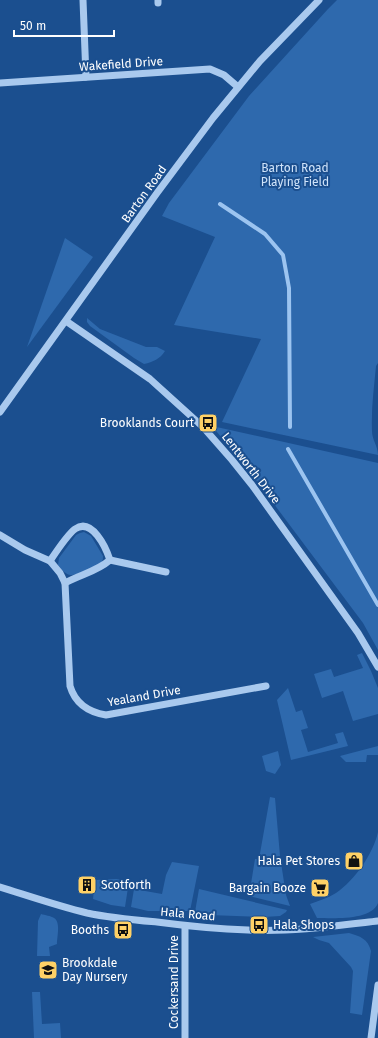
<svg xmlns="http://www.w3.org/2000/svg" width="378" height="1038" font-family="'Fira Sans',sans-serif">
<style>
.green{fill:#2e69ad}
.lines{fill:none;stroke-linecap:round;stroke-linejoin:round}
.stream{stroke:#9cc4f0;stroke-width:4}
.minor{stroke:#a9c9ee;stroke-width:7}
.labels{text-anchor:middle;dominant-baseline:central;stroke-width:4;stroke-linejoin:round;paint-order:stroke}
.street-label{font-size:12px;fill:#fff;stroke:#1b4f8f}
.park-label{font-size:12px;fill:#cfe3fa;stroke:#1b4f8f}
.poi-label{font-size:12px;fill:#fff;stroke:#1b4f8f;text-anchor:end}
</style>
<rect width="100%" height="100%" fill="#1b4f8f"/>
<g class="green">
<path d="M337 0H378V363L376 366C374 388 371 409 372 431 372 440 378 446 378 455L222 422 261 339 174 325 215 237 162 216 169 203 249 96 328 9Z"/>
<path d="M65 238 93 257 27 347Z"/>
<path d="M87 318 100 329 146 347H157L165 351C160 359 153 362 144 364L134 358 90 326 87 322Z"/>
<path d="M212 426 378 463V650L363 623 247 468Z"/>
<path d="M84 532 91 536 103 556C103 559 103 562 100 564 96 567 75 576 70 575 65 574 61 569 58 565L59 558 76 535 80 533Z"/>
<path d="M362 653 371 671 378 688V714L353 721 343 691 322 698 314 674 331 669 334 677 363 668 357 655Z"/>
<path d="M288 688 296 712 302 710 308 728 301 730 308 752 338 743 335 734 343 732 348 746 291 760 277 700Z"/>
<path d="M378 746V755H367L366 762H346L340 756Z"/>
<path d="M278 751 281 765 275 774 266 771 262 756Z"/>
<path d="M270 797 275 798 280 856 286 895 290 906 249 896 255 859H259Z"/>
<path d="M378 832V903C371 921 333 918 317 918L310 904C318 901 328 898 336 893 355 880 373 854 378 832Z"/>
<path d="M172 862 199 866 190 911H148L131 907 134 889 162 894 166 875Z"/>
<path d="M116 879 129 881 125 907 111 905 93 899 95 880Z"/>
<path d="M199 889 287 910 286 912 280 916 264 917 209 915 195 912Z"/>
<path d="M41 914C45 915 51 916 54 918 61 922 57 937 57 944L49 947 50 956H37L38 921Z"/>
<path d="M349 933C360 936 368 939 371 951L362 1015 350 1013 353 971 351 967 329 943 319 940 313 937Z"/>
<path d="M32 992H40L42 1024 60 1023 61 1038H34Z"/>
</g>
<g class="lines">
<g class="stream">
<path d="M220 204 265 234 283 255 289 288 290 427"/>
<path d="M288 449 378 605"/>
</g>
<g class="minor">
<path d="M83 0 86 77"/>
<path d="M158 0V3"/>
<path d="M0 83 210 69 224 75 238 87"/>
<path d="M66 321 150 379 203 427 232 460 252 485 358 633 378 667"/>
<path d="M0 412 157 193 213 118 260 61 319 0"/>
<path d="M0 535 25 550 50 561 60 573 65 583 70 686C75 703 88 712 106 715L266 686"/>
<path d="M110 560 166 572"/>
<path d="M50 561C56 552 67 535 75 529 92 517 106 548 110 560 96 572 81 574 65 583"/>
<path d="M0 887C29 896 58 906 87 913 110 918 134 920 157 922 187 926 217 929 248 930 291 932 335 926 378 921"/>
<path d="M185 926V1038"/>
<path d="M371 1038 378 985"/>
</g>
</g>
<defs>
<g id="bus-square" transform="scale(1)"><rect x="-9" y="-9" width="18" height="18" rx="4" fill="#ffd166" stroke="#1b4f8f"/><path d="M-5-6H5V4H4V6H2V4H-2V6H-4V4H-5ZM-3.5-4V0h7V-4ZM-3.5 1.2v1.5H-2V1.2ZM2 1.2v1.5H3.5V1.2Z" fill="#111"/></g>
<g id="shop-square" transform="scale(1)"><rect x="-9" y="-9" width="18" height="18" rx="4" fill="#ffd166" stroke="#1b4f8f"/><path d="M-5-2.5h2.3a2.7 3.5 0 0 1 5.4 0H5L5.5 6h-11ZM-1.5-2.5h3a1.5 2.3 0 0 0-3 0Z" fill="#111"/></g>
<g id="building-square" transform="scale(1)"><rect x="-9" y="-9" width="18" height="18" rx="4" fill="#ffd166" stroke="#1b4f8f"/><path d="M-4-6H4V6H1V3H-1V6H-4ZM-2.5-4.3h1.7v1.8h-1.7ZM.8-4.3h1.7v1.8H.8ZM-2.5-1h1.7V.8h-1.7ZM.8-1h1.7V.8H.8Z" fill="#111"/></g>
<g id="supermarket-square" transform="scale(1)"><rect x="-9" y="-9" width="18" height="18" rx="4" fill="#ffd166" stroke="#1b4f8f"/><path d="M-6-5.5h2.5l.6 2H6L4.5 2H-2.5L-4.4-4H-6ZM-1.5 3.2a1.3 1.3 0 1 0 .1 0ZM3 3.2a1.3 1.3 0 1 0 .1 0Z" fill="#111"/></g>
<g id="school-square" transform="scale(1)"><rect x="-9" y="-9" width="18" height="18" rx="4" fill="#ffd166" stroke="#1b4f8f"/><path d="M0-5L7-2L0 1L-7-2ZM-4 1L0 2.5L4 1V4Q0 6-4 4Z" fill="#111"/></g>
</defs>
<g fill-rule="evenodd">
<use href="#bus-square" x="208" y="423"/>
<use href="#shop-square" x="354" y="861"/>
<use href="#building-square" x="87" y="885"/>
<use href="#supermarket-square" x="320" y="888"/>
<use href="#bus-square" x="259" y="925"/>
<use href="#bus-square" x="123" y="930"/>
<use href="#school-square" x="48" y="970"/>
</g>
<g class="labels">
<g class="street-label">
<text transform="translate(121 64) rotate(-4)">Wakefield Drive</text>
<text transform="translate(144 194) rotate(-54)">Barton Road</text>
<text transform="translate(251 468) rotate(52)">Lentworth Drive</text>
<text transform="translate(144 696) rotate(-10)">Yealand Drive</text>
<text transform="translate(188 914) rotate(5)">Hala Road</text>
<text transform="translate(174 982) rotate(-90)">Cockersand Drive</text>
</g>
<g class="park-label">
<text x="295" y="168">Barton Road<tspan x="295" dy="14">Playing Field</tspan></text>
</g>
<g class="poi-label">
<text x="194" y="423">Brooklands Court</text>
<text x="340" y="861">Hala Pet Stores</text>
<text x="101" y="885" text-anchor="start">Scotforth</text>
<text x="306" y="888">Bargain Booze</text>
<text x="273" y="925" text-anchor="start">Hala Shops</text>
<text x="109" y="930">Booths</text>
<text x="62" y="963" text-anchor="start">Brookdale<tspan x="62" dy="14">Day Nursery</tspan></text>
</g>
</g>
<path d="M14 30v6h100v-6" fill="none" stroke="#ffffff" stroke-width="2"/>
<text x="20" y="30" font-size="12" fill="#ffffff" stroke="#1b4f8f" stroke-width="3" paint-order="stroke">50 m</text>
</svg>
